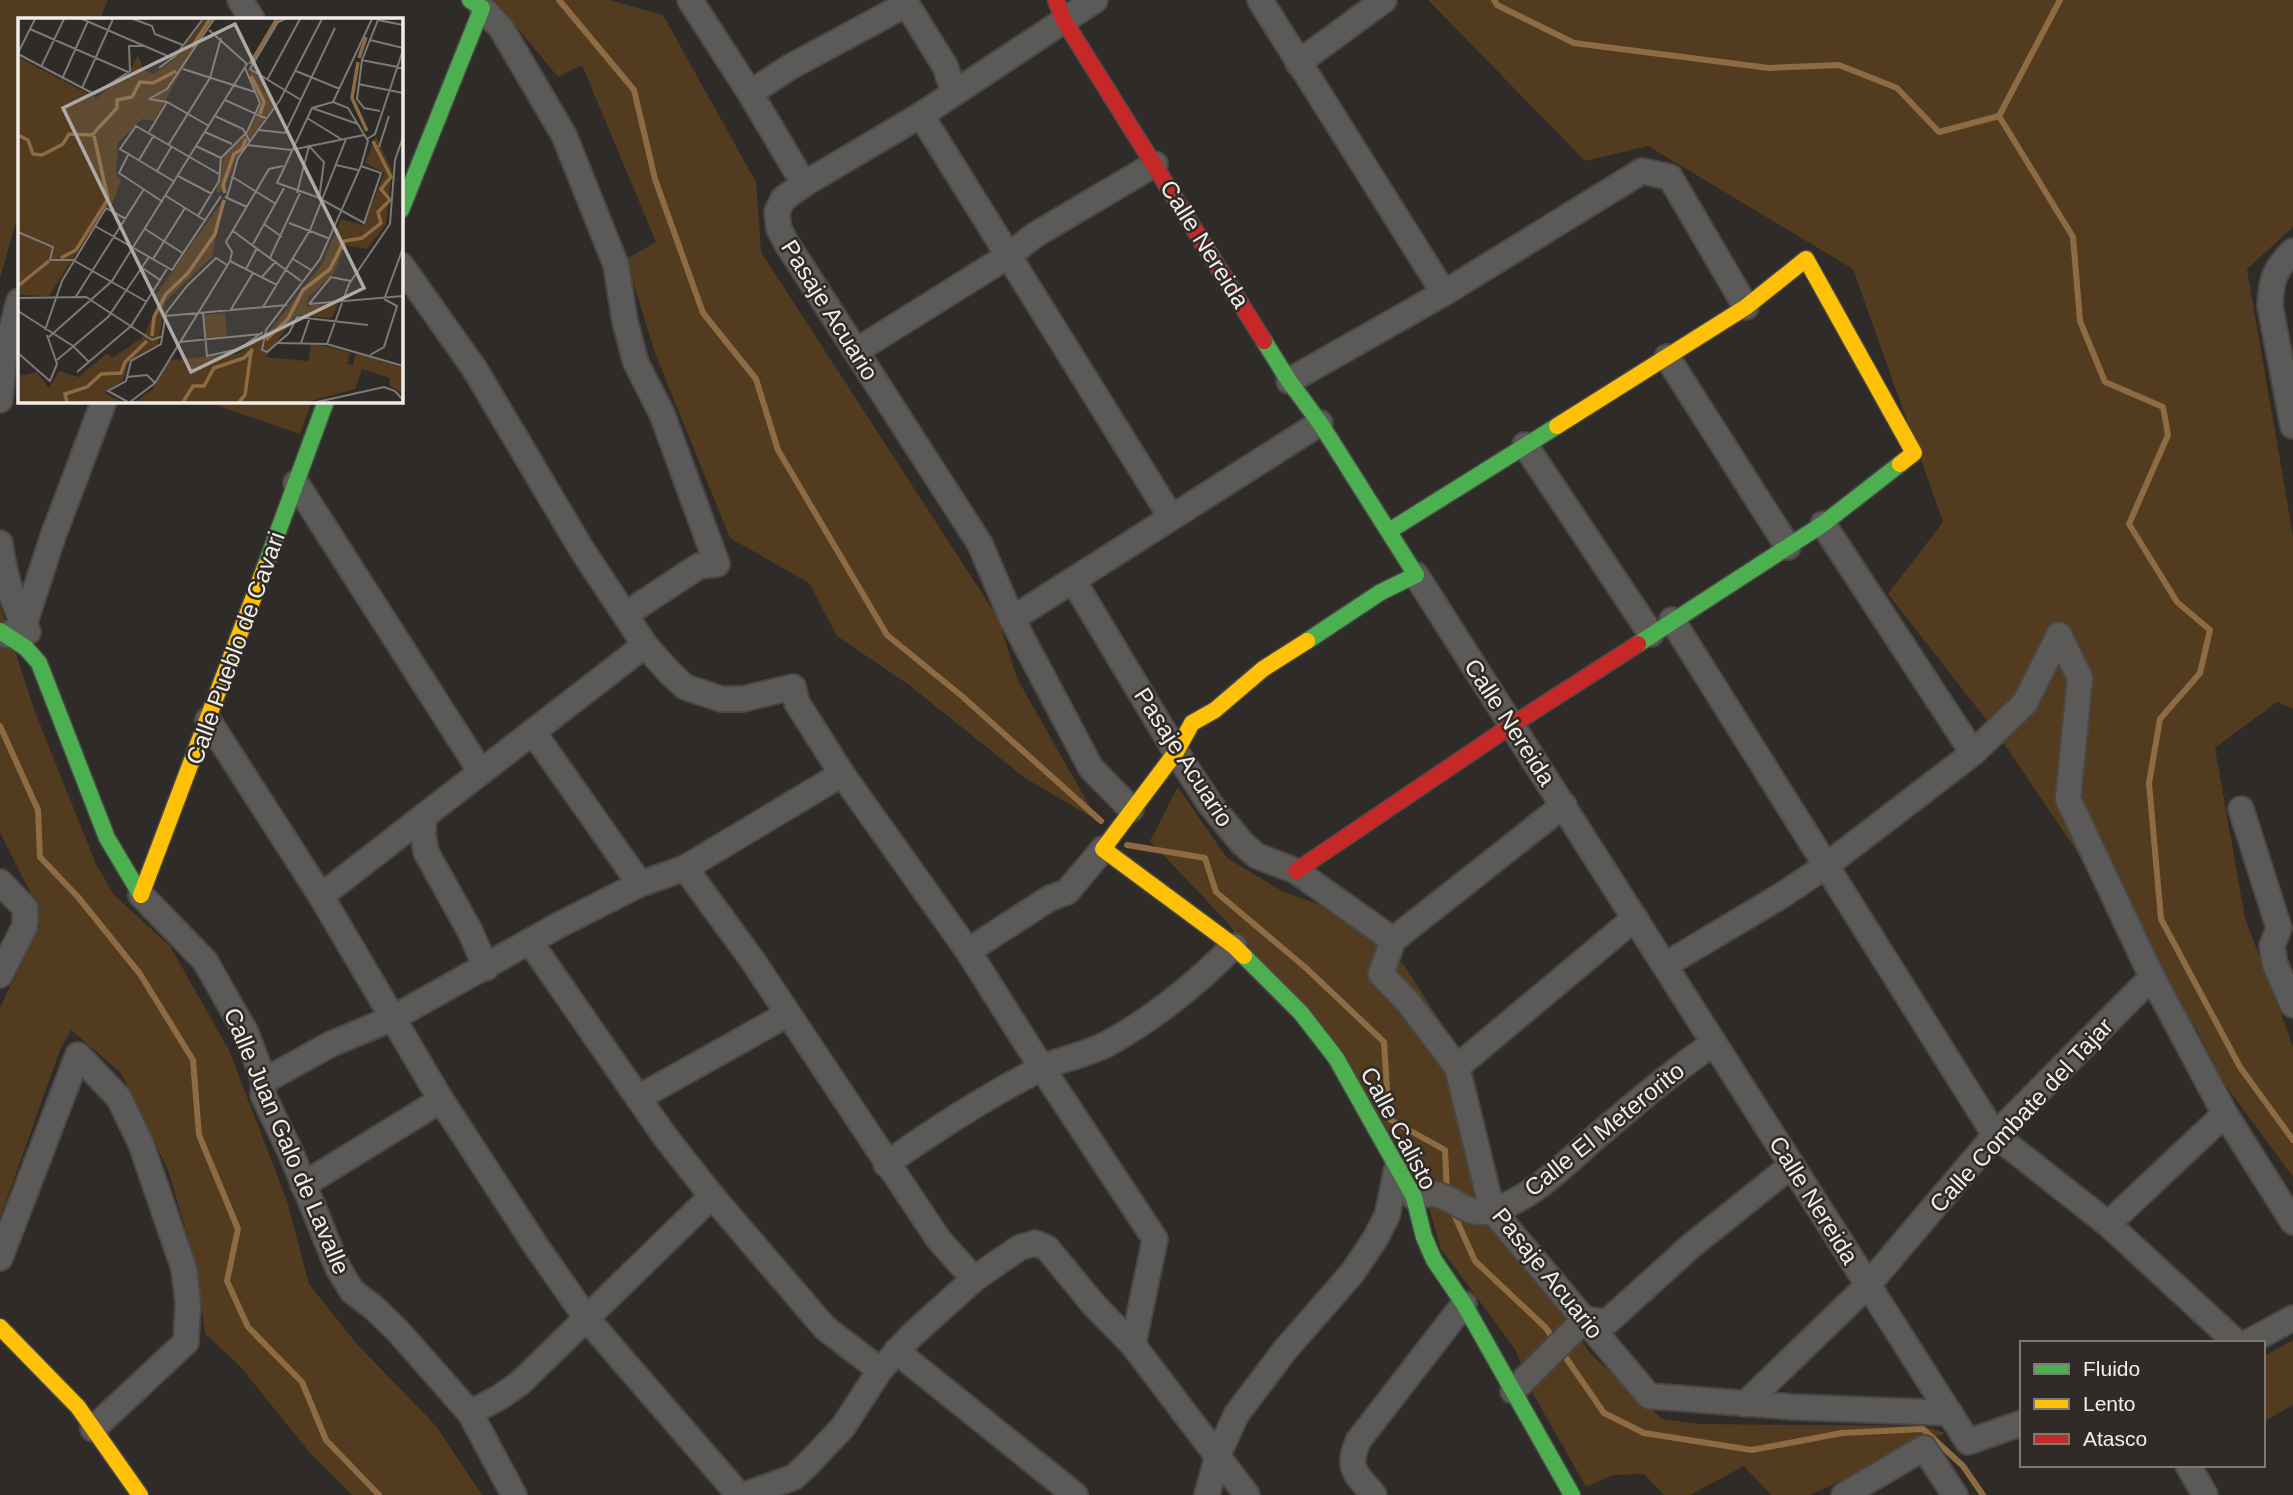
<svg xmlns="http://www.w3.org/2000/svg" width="2293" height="1495" font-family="Arial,sans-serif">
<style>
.green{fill:#523b1e}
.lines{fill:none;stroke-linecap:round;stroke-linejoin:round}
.stream{stroke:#8e6b43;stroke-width:6}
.street-casing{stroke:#4a4845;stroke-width:28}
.fast-casing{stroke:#4a4845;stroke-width:19}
.slow-casing{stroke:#4a4845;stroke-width:19}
.jam-casing{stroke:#4a4845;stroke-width:19}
.street{stroke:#5c5a58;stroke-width:24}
.fast{stroke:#4caf50;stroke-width:16}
.slow{stroke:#ffc107;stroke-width:16}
.jam{stroke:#c62828;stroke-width:16}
.labels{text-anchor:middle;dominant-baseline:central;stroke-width:5;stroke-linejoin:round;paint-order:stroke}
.street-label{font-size:24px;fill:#f1eeea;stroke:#302b26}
.inset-river{fill:none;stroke:#8e6b43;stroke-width:3.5}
.inset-road{fill:none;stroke:#7c7976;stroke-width:2}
.view{fill:#adaaa6;fill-opacity:0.15;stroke:#adaaa6;stroke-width:3.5}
.inset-edge{fill:none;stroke:#f1eeea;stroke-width:3.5}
</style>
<rect width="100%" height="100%" fill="#2e2b28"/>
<g class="green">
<path d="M0 0H108L100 19H19V212L0 279Z"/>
<path d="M494 0H610L663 15 756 182 761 252 998 618 1017 678 1098 821 1025 778 909 685 837 636 809 583 730 538 655 353 626 259 656 242 582 65 558 77Z"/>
<path d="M1428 0H2293V227L2247 269 2293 536V709L2277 702 2215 748 2245 918 2293 1046V1177L2221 1079 2197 1030 1999 736 1888 594 1943 522 1853 269 1648 146 1585 161Z"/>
<path d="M204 401H312L300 434Z"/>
<path d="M0 605 35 712 96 864 114 895 170 946 229 1050 287 1201 309 1284 356 1343 436 1426 482 1495H352L310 1453 239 1365 205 1334 196 1264 168 1170 121 1073 71 1030 60 1050 0 1218V1007L40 926 31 894 0 833Z"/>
<path d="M1178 787 1227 858 1282 891 1326 907 1404 965 1442 1024 1454 1103 1520 1253 1591 1354 1662 1419 1700 1424 1923 1426 1945 1433 1810 1495H1771L1744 1466 1690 1495H1664L1644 1474 1612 1475 1586 1487 1533 1394 1515 1349 1441 1249 1419 1174 1226 921 1150 841Z"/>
<path d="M2293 1340V1405L2263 1422V1357Z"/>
</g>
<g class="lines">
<g class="stream">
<path d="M559 0 634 90 655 179 703 313 756 379 778 450 887 635 963 697 1101 821"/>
<path d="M1494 0 1497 5 1574 43 1769 68 1839 65 1897 88 1939 132 1999 116"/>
<path d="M2060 0 1999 116 2073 237 2080 321 2105 382 2163 407 2168 435 2129 524 2177 602 2210 630 2200 673 2160 719 2149 783 2161 919 2240 1067 2293 1140"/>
<path d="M0 726 38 810 40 857 78 897 140 974 193 1060 199 1135 238 1229 227 1281 248 1327 302 1382 326 1440 379 1495"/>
<path d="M1127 845 1205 858 1216 892 1306 968 1384 1042 1389 1119 1445 1150 1447 1192"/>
<path d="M1453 1212 1475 1261 1546 1328 1552 1337"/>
<path d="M1564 1355 1604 1413 1644 1433 1752 1450 1842 1433 1923 1429 1963 1466 1983 1495"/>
</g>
<g class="street-casing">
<g id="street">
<path d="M240 0 252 19"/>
<path d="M690 0 750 93 804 184"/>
<path d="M904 0 945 66 954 93"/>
<path d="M1095 0 921 115 804 184 783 199 777 212 779 229 787 244 980 544 1012 619 1091 768 1131 809"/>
<path d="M1260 0 1444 293"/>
<path d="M482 8 501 28 564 135 616 265 625 322 636 363 662 414 717 564 699 566 626 614"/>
<path d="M1298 63 1384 0"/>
<path d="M750 93 790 67 907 4"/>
<path d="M921 115 1171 517"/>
<path d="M2293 251C2274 270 2271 280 2270 306L2293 426"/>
<path d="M401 265 474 368 582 550 645 645 669 672 685 687 721 699H743L793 687 797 703 842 774 968 951 1042 1068 1155 1239 1133 1345"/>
<path d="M856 351 1008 256 1035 235 1155 164"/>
<path d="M1667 357 1788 547"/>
<path d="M1289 381 1444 293 1642 171 1670 177 1746 307"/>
<path d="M0 400 4 359 19 301"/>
<path d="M1525 445 1651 634"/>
<path d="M296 483 481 772"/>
<path d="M1823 524 1973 753"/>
<path d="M0 543C4 574 13 605 28 632"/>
<path d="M1416 575 1968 1442 2022 1423"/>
<path d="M1073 580 1176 752 1210 804 1242 843 1257 856 1296 871 1393 940"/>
<path d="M1012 619 1320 423"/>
<path d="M1672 620 1995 1135 2108 1224 2237 1343"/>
<path d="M7 635 24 625 53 536 104 401"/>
<path d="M2059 635 2080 678 2068 799 2152 977 2225 1114 2293 1222"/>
<path d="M208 720 321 896 441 1100 536 1246 587 1319 739 1495"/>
<path d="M533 732 640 884"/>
<path d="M2241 809 2279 928 2272 946 2275 964 2293 1005"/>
<path d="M424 816 423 834 426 852 470 931 486 968"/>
<path d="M685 868 753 961 939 1240 974 1279"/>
<path d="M0 882 25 908V926L0 975"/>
<path d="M141 895 205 961 246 1033 264 1081 263 1095 290 1151 338 1268 352 1291 373 1307 397 1330 470 1413 514 1495"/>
<path d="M321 896 645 645"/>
<path d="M1393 940 1381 974 1408 1002 1457 1067 1492 1210 1649 1396 1793 1407 1950 1413"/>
<path d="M1393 940 1564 805"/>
<path d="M530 942 666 1138 712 1196 825 1328 880 1370"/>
<path d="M968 951 1050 898 1067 892 1103 849"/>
<path d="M1665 965 1784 894 1827 865 1973 753 2025 703 2059 635"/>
<path d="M1457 1067 1635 918"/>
<path d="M264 1081 331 1044 391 1019 559 925 640 884 685 868 842 774"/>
<path d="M638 1098 788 1014"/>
<path d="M886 1164C937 1128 986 1096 1042 1068 1063 1058 1086 1055 1107 1044 1153 1019 1197 983 1234 946"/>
<path d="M303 1185 441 1100"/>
<path d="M1414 1197C1452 1183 1458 1221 1494 1210 1534 1197 1566 1163 1597 1136 1636 1103 1673 1071 1714 1043"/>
<path d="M2108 1224 2225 1114"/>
<path d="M0 1258 78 1055 119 1098 141 1144 184 1269 188 1304 186 1342 93 1429"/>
<path d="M1585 1319 1607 1322 1691 1246 1792 1165"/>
<path d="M2247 1343 2293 1318"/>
<path d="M896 1351 1075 1495"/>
<path d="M1513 1391 1585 1319"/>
<path d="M1745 1404 1868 1285 1995 1135 2152 977"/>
<path d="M470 1413 500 1397 520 1383 712 1196"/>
<path d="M2188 1465 2205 1495"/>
<path d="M745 1495 794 1477 808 1464 843 1427 880 1370 911 1336 974 1279 1019 1248 1035 1243 1047 1248 1094 1305 1133 1345 1247 1495"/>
<path d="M1207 1495 1218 1455 1236 1415 1285 1350 1353 1272 1375 1239 1387 1216 1397 1168"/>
<path d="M1374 1495C1356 1473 1346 1470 1358 1441L1464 1304"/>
<path d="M1844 1495 1924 1448 1955 1495"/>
</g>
</g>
<g class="fast-casing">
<g id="fast">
<path d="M401 210 482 8 470 0"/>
<path d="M1264 341 1289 381 1320 423 1416 575 1381 592 1307 641"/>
<path d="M1389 531 1557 426"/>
<path d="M265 567 326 401"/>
<path d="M0 631 26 648 39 663 107 838 141 895"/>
<path d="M1638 644 1823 524 1900 464"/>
<path d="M1244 956 1301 1013 1336 1058 1414 1197 1424 1237 1434 1260 1464 1304 1572 1495"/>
</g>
</g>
<g class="slow-casing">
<g id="slow">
<path d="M1557 426 1746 307 1806 259 1914 453 1900 464"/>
<path d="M141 895 265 567"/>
<path d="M1244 956 1234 946 1103 849 1176 752 1192 723 1215 710 1263 669 1307 641"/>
<path d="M0 1327 78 1407 140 1495"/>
</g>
</g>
<g class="jam-casing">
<g id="jam">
<path d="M1056 0 1063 19 1264 341"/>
<path d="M1296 871 1512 725 1638 644"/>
</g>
</g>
<use href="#street" class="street"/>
<use href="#fast" class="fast"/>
<use href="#slow" class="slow"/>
<use href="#jam" class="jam"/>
</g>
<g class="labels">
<g class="street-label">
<text transform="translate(1205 244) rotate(58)">Calle Nereida</text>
<text transform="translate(830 310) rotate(58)">Pasaje Acuario</text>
<text transform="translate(235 648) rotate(-70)">Calle Pueblo de Cavari</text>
<text transform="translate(1510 722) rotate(57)">Calle Nereida</text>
<text transform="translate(1184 757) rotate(57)">Pasaje Acuario</text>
<text transform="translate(2021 1115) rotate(-47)">Calle Combate del Tajar</text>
<text transform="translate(1399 1128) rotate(62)">Calle Calisto</text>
<text transform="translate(1604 1129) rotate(-39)">Calle El Meterorito</text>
<text transform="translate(287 1141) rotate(67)">Calle Juan Galo de Lavalle</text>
<text transform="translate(1814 1200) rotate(58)">Calle Nereida</text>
<text transform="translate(1548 1273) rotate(51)">Pasaje Acuario</text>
</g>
</g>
<g transform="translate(18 18)">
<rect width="385" height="385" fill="#2e2b28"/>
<path d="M187 1H198L182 20 136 103 124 101 100 125 98 156 103 162 93 189H88L31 278 0 277V39L78 80 110 56 120 37 126 52 135 56 153 44ZM229 49 247 64 244 70 253 77 256 88 219 139 206 174H198L206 138 228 116 244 83ZM358 118 374 152 368 206 349 231 327 227 316 255 290 280 289 288 320 285 314 300 278 297 248 339 290 343 293 325 332 334 329 346 335 347 338 335 385 350V376L371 367 372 360 344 351 337 371 290 384H117L135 371 152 342 220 336 254 310 304 246 323 201 346 207 366 155 347 145ZM206 181 194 239 148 283 140 326 111 343 105 362 87 375 104 384H0V358L19 354 31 370 41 353 61 359 89 335 94 340 125 319 140 286 138 277ZM207 295 209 318 189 320 186 297Z" fill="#523b1e"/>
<path class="inset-river" d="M174 29 192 1M341 40 348 19M340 44 334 80 349 113M232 46 259 1M233 58 246 84 242 96M0 117 10 122 15 136 24 137 45 126 51 116 74 117 99 90V82L114 79 122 64 135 65 158 53M207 175 205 167 216 136 224 131 228 121M43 240 58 232 90 181 76 118M0 268 31 243M134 318 136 299 148 276 170 255 197 216 206 182M248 322 270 301 285 272 312 251 326 223 344 220 363 205 360 194 372 182 363 171 373 159 355 123M49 384 47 376 69 369 83 356 103 355 107 344 129 323M165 384 175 368H186L196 350 226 340 235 331M221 384 227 377 233 334"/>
<path class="inset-road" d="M64 1 152 39M115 1 134 8 137 16 165 27M267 1 260 4 232 51 283 82M12 11 110 54M352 22 385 30M0 35 17 1M0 36 76 76 112 53 111 28H124M343 42 385 50M23 49 46 1M141 50 157 38 185 1M165 51 237 74M278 53 322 71M44 61 70 3M249 62 282 1M340 66 385 75M64 70 95 1M131 81 149 71 196 1M131 81 149 84 191 108M207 82 249 101M294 90 315 84M362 93 346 90 339 81 344 42 360 2 385 7M197 98 225 111 232 124M289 100 323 121M340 106 294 90 259 165 299 179 346 205 363 155 343 148M241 112 267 115 317 10M131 114 149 84M187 114 214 126M349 121 357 116 385 32M151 126 192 60 203 20M229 127 273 132 346 117M178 128 203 140M361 129 371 98M111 135 101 155 145 184M121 142 136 117M318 147 340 152M139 153 154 128M160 158 194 176M213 158 258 186M157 164 102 131 118 108 201 156M279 175 291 128 306 144 301 181M148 178 188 203M207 179 229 189M209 179 220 140 262 82 304 1M180 198 201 163 203 140 229 114 242 85 227 50M271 205 310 220M246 206 264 219M77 208 154 252 203 178M127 211 166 236M215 213 283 263M0 214 35 229 32 242H55L129 284M235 226 266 170M252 240 282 175M135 241 167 190M275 241 293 252M212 243 259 267M123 249 142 262M228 251 239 230M244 259 258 243M367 279 385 230M0 280 68 279 134 322 145 318M57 280 126 171M291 286 385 278M291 286 313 259 333 263M245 289 292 212 328 121M0 293 55 328 71 344M212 293 235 255M185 295 189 338 221 331 245 314M147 298 269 287M350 307 279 299 271 315 249 334 244 332 248 312 302 241 343 148 350 123 330 90 315 84 354 1M27 312 44 263 85 195 88 190 108 201M31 319 94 263 229 46 191 12M161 324 244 316M260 325 309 326 385 348M283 325 292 299M309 326 331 266 372 206 377 142 385 119M0 335 32 363 39 346 29 317M352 337 366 329 379 288 366 281M39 342 90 299 131 239M59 354 113 308 149 251M109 359 129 357 137 365M110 384 90 373 108 363 113 343 143 326 148 295 169 268 198 240 209 247M112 384 137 365 212 243 214 234 208 224 251 151 265 148M299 384 366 369 377 373 385 382"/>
<path class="view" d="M217 6 346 270 173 354 45 90Z"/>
<rect width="385" height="385" class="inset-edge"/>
</g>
<rect x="2020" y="1341" width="245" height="126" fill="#302b26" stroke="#7d7974" stroke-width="2"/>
<rect x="2034" y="1364" width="35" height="10" fill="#4caf50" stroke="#7d7974" stroke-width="2"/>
<text x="2083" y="1376" font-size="21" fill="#f1eeea">Fluido</text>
<rect x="2034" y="1399" width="35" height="10" fill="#ffc107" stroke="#7d7974" stroke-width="2"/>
<text x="2083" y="1411" font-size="21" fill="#f1eeea">Lento</text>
<rect x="2034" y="1434" width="35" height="10" fill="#c62828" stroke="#7d7974" stroke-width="2"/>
<text x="2083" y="1446" font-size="21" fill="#f1eeea">Atasco</text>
</svg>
